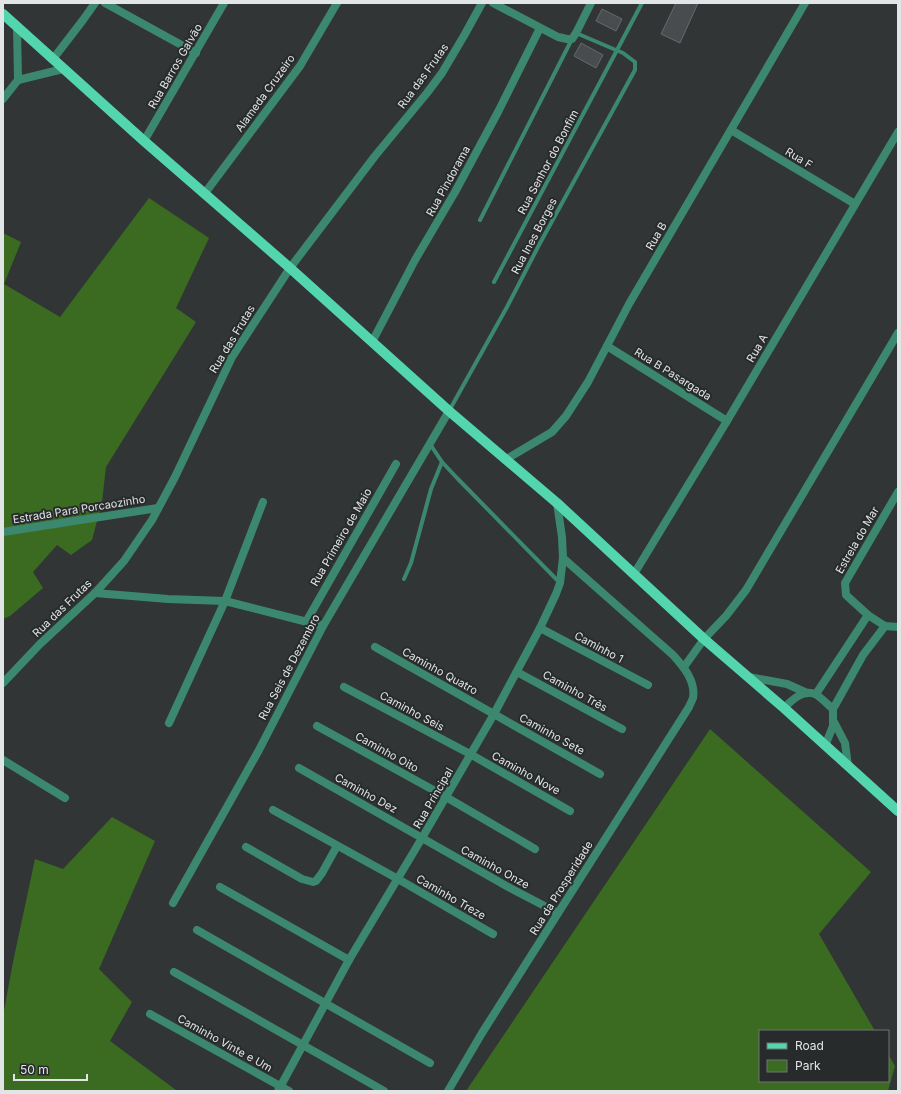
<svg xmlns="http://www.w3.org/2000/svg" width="901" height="1094" font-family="Inter,sans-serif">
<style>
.green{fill:#3a6b21}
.building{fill:#494c4e;stroke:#666a6c}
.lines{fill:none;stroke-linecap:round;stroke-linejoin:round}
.lane{stroke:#3c886f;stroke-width:4}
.street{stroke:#3c886f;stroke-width:8}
.primary{stroke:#53d5ad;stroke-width:10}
.labels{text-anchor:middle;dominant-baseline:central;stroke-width:4;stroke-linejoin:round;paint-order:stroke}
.street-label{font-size:11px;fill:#e2e5e5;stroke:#272b2b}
</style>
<rect width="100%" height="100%" fill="#313535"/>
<g class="green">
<path d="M149 198 209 238 176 308 196 322 106 467 102 502 92 540 71 555 57 545 33 572 43 588 10 616 3 619V233L21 242 4 284 60 317Z"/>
<path d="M710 729 871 872 819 934 875 1031H760V1081H888V1054L895 1066 888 1091H466Z"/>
<path d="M112 817 155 841 99 969 132 1002 110 1041 176 1090 3 1091V1016L13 962 35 859 63 869Z"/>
</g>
<g class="building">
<path d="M676 3H698L680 43 661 34Z"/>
<path d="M602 9 622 19 616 31 596 21Z"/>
<path d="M581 43 603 55 596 68 574 56Z"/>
</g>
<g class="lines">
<g class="lane">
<path d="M480 220 572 39"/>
<path d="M494 282 642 3"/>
<path d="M449 411 507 307 539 245 635 70V62L623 53 576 33"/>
<path d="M430 444 442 462 457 478 560 583"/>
<path d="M404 579 411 563 431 489 442 462"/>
</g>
<g class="street">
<path d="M105 3 196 53"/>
<path d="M493 3 558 37 567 39H572L576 33 591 3"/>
<path d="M17 27 18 80"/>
<path d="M53 59 83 20 95 3"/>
<path d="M3 99 18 80 63 69"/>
<path d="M731 130 855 204"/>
<path d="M144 141 224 3"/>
<path d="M205 193 300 66 337 3"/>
<path d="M372 342 415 260 455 192 498 112 540 28"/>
<path d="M607 346 727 421"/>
<path d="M505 460 552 432 566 416 588 382 629 304 805 3"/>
<path d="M898 492 845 583 846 595 868 615 885 626 898 627"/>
<path d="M3 532 158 508"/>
<path d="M634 574 727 421 898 132"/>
<path d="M95 593 168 599 225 601 323 626"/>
<path d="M306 622 396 464"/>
<path d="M540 628 648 685"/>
<path d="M375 647 600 774"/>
<path d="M684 667 704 639 726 616 746 590 898 333"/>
<path d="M517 672 622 729"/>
<path d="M749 677 787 684 807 693"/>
<path d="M3 683 40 644 95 593 124 561 152 520 175 477 232 357 290 268 375 156 427 93 442 73 465 34 482 3"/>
<path d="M344 687 470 754 570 811"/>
<path d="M816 694 868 615"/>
<path d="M784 708C792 700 803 689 815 694 821 697 828 705 833 709V726L825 746"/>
<path d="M833 709 863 655 885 626"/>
<path d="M833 720 845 743 848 766"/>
<path d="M169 723 225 601 263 502"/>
<path d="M317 726 446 797 535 849"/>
<path d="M3 760 65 798"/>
<path d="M299 768 510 888 558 913"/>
<path d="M273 810 398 879 493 934"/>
<path d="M246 847 302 879 313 882 316 881 322 873 337 846"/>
<path d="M220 887 349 960"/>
<path d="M173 903 259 750 323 626 449 411"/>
<path d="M197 930 430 1063"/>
<path d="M174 972 384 1091"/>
<path d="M150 1014 289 1091"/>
<path d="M278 1091 349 960 422 838 494 714 540 628 556 594 560 583 563 558 562 537 557 503"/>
<path d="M448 1091 482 1033 689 707C690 704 692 701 693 698 696 681 683 666 673 655L563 558"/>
</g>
<path class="primary" d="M3 14 144 141 290 268 449 411 557 503 704 639 784 708 898 811"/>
</g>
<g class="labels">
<g class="street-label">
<text transform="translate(175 66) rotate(-60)">Rua Barros Galvão</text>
<text transform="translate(423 76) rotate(-54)">Rua das Frutas</text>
<text transform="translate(265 93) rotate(-54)">Alameda Cruzeiro</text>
<text transform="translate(799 158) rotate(31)">Rua F</text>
<text transform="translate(548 162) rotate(-62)">Rua Senhor do Bonfim</text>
<text transform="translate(448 181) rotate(-61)">Rua Pindorama</text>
<text transform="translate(534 236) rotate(-62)">Rua Ines Borges</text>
<text transform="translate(656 236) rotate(-60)">Rua B</text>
<text transform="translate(232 339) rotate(-59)">Rua das Frutas</text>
<text transform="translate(757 348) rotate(-60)">Rua A</text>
<text transform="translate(673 374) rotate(32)">Rua B Pasargada</text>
<text transform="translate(79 509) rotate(-9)">Estrada Para Porcaozinho</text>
<text transform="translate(341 537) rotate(-60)">Rua Primeiro de Maio</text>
<text transform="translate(857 540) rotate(-60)">Estrela do Mar</text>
<text transform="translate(62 608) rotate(-44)">Rua das Frutas</text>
<text transform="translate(599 647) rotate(28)">Caminho 1</text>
<text transform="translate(289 667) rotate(-62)">Rua Seis de Dezembro</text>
<text transform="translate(440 671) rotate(29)">Caminho Quatro</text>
<text transform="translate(575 691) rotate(29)">Caminho Três</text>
<text transform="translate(412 711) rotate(28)">Caminho Seis</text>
<text transform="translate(552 734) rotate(29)">Caminho Sete</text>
<text transform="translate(387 752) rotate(29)">Caminho Oito</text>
<text transform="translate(526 773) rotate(29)">Caminho Nove</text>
<text transform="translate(366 793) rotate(29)">Caminho Dez</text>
<text transform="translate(433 798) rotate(-60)">Rua Principal</text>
<text transform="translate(495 867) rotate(29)">Caminho Onze</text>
<text transform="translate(561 888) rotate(-58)">Rua da Prosperidade</text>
<text transform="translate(451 897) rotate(30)">Caminho Treze</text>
<text transform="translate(225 1043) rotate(29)">Caminho Vinte e Um</text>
</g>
</g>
<rect width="901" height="1094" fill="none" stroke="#e2e5e5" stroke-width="8"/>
<rect x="759" y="1030" width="130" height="52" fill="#272b2b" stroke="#727575"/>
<rect x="767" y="1043" width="20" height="6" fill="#53d5ad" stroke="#727575"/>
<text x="795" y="1050" font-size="12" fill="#e2e5e5">Road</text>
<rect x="767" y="1060" width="20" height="12" fill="#3a6b21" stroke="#727575"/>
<text x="795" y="1070" font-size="12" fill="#e2e5e5">Park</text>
<path d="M14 1074v6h73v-6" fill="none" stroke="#e2e5e5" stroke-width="2"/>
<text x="20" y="1074" font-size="12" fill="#e2e5e5" stroke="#272b2b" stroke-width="3" paint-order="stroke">50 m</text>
</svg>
